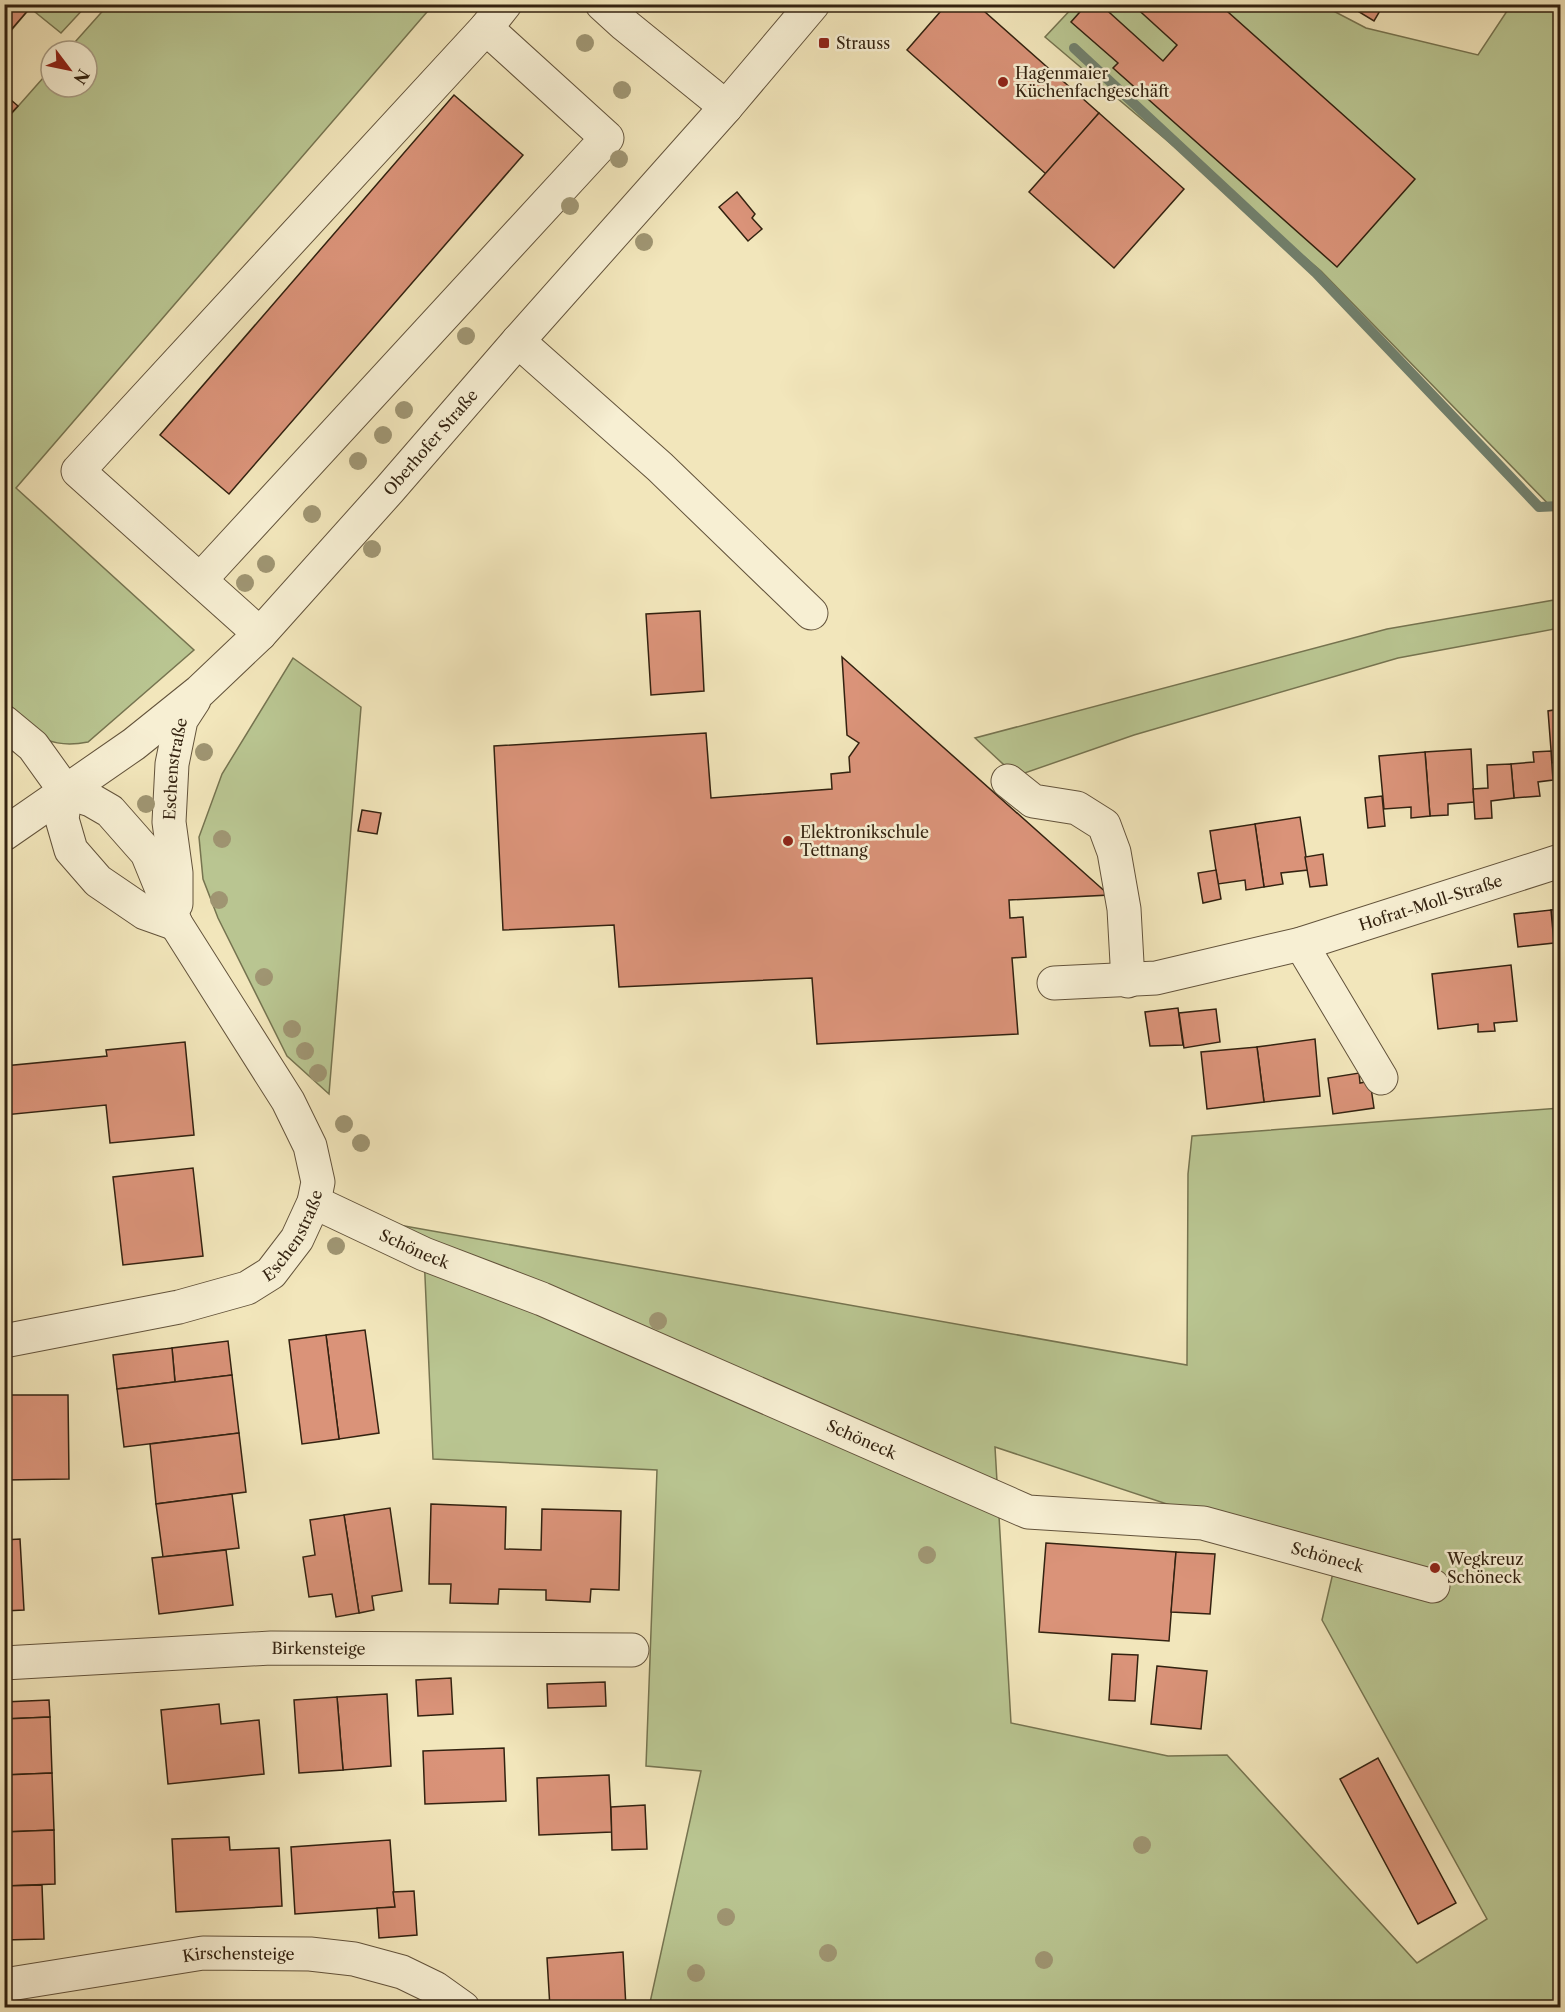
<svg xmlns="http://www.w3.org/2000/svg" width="1565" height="2012" font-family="'Libre Caslon Text',serif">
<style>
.green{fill:#b9c591;stroke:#767450;stroke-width:1.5;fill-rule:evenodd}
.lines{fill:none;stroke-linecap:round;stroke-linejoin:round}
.stream{stroke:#72816e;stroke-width:10}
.building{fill:#da9379;stroke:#332210;stroke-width:1.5}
.minor-casing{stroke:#63533b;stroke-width:35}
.minor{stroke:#f7efd3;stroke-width:33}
.tree{fill:#9f9572}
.poi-dot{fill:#8f2418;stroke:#f7efd3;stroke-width:2}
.labels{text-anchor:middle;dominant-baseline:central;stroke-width:5;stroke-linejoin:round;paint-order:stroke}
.poi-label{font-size:16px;fill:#332210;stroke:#f7efd3;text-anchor:start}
.street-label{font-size:16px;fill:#332210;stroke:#f7efd3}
</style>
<rect width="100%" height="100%" fill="#f2e6bb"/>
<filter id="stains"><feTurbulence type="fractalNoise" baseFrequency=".00333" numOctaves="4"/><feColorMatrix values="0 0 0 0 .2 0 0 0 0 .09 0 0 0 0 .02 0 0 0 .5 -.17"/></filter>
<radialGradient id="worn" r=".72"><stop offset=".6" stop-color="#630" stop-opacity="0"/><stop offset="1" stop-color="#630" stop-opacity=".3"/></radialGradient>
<g class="green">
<path d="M1320 4 1366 28 1478 55 1511 5H1560V520L1558 514 1321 271 1045 37 1075 5Z"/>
<path d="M5 5H87L61 33 30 8 5 38Z"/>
<path d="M108 5H433L16 488 194 650 88 742C47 750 34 733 5 709V121L51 69V87H87V51H67Z"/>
<path d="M1560 599V628L1398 658 1134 735 1016 776 975 738 1387 629Z"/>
<path d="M293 658 361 707 329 1094 287 1056 218 918 203 879 199 837 222 774Z"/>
<path d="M1560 1108V2007H649L701 1771 646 1766 657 1470 433 1459 424 1254 337 1214 1187 1365 1188 1174 1192 1136ZM995 1447 1336 1560 1322 1620 1487 1919 1417 1963 1227 1755 1168 1756 1011 1723Z"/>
</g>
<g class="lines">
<path class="stream" d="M1074 48 1316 273 1539 507 1560 506"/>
</g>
<g class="building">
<path d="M4 4H26L30 8 4 38Z"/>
<path d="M947 4H976L1099 113 1046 174 907 50Z"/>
<path d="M1087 4H1100L1163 61 1177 45 1132 4H1219L1415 179 1337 267 1113 68 1118 63 1071 22Z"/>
<path d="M1346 4H1384L1374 21Z"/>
<path d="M4 94 18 106 4 121Z"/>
<path d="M454 95 523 155 229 494 160 435Z"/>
<path d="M1099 113 1184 189 1114 268 1029 192Z"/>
<path d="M737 192 755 214 752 218 762 229 748 241 719 207Z"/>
<path d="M700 611 704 691 651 695 646 614Z"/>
<path d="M842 657 1109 895 1009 900 1010 918 1023 917 1026 957 1012 958 1018 1034 817 1044 812 978 619 987 614 925 503 930 494 746 706 733 711 798 832 789 831 774 850 772 849 757 859 743 847 735Z"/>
<path d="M1560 709V762L1552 763 1548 711Z"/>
<path d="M1471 749 1474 802 1448 804V815L1430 816 1425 752Z"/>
<path d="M1551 751 1553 780 1538 782 1540 796 1514 798 1511 764 1534 762 1533 752Z"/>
<path d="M1425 752 1430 816 1411 818V807L1384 809 1379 756Z"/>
<path d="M1511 764 1514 798 1491 801 1492 818 1475 819 1473 789 1488 788 1487 765Z"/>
<path d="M1382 796 1385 826 1368 828 1365 798Z"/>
<path d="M362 810 381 813 377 834 358 831Z"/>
<path d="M1300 817 1308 870 1281 873 1283 884 1264 887 1255 824Z"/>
<path d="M1255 824 1264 887 1246 890 1245 880 1218 884 1210 831Z"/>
<path d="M1323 854 1327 885 1310 887 1305 857Z"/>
<path d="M1216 870 1221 899 1203 903 1198 873Z"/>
<path d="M1560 909V943H1554L1551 910Z"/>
<path d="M1551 910 1554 943 1518 947 1514 914Z"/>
<path d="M1511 965 1517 1021 1494 1023 1495 1031 1478 1032V1024L1438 1029 1432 974Z"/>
<path d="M1178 1008 1183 1045 1150 1046 1145 1012Z"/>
<path d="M1216 1009 1220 1042 1184 1048 1179 1013Z"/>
<path d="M1315 1039 1320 1096 1264 1102 1257 1047Z"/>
<path d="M185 1042 194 1135 110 1143 106 1105 4 1115V1066L107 1056 106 1050Z"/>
<path d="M1257 1047 1264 1102 1207 1109 1201 1052Z"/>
<path d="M1359 1073 1360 1083 1370 1081 1374 1108 1333 1114 1328 1078Z"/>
<path d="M193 1168 203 1256 123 1265 113 1177Z"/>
<path d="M365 1330 379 1433 339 1439 326 1335Z"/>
<path d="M326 1335 339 1439 302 1444 289 1340Z"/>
<path d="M228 1341 232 1375 175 1382 172 1348Z"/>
<path d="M172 1348 175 1382 117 1389 113 1355Z"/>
<path d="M232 1375 239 1433 124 1447 117 1389Z"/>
<path d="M4 1395H68L69 1479 4 1480Z"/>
<path d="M239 1433 246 1492 156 1504 150 1444Z"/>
<path d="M232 1494 239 1548 163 1557 156 1504Z"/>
<path d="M431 1504 506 1507 505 1549 541 1550 542 1509 621 1511 619 1590 591 1589 590 1602 546 1600V1590L499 1589 498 1604 450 1603 451 1584H429Z"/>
<path d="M390 1508 402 1591 372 1596 374 1610 359 1613 344 1515Z"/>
<path d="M344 1515 359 1613 336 1617 332 1594 309 1597 303 1557 315 1555 310 1520Z"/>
<path d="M20 1539 24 1610 4 1611V1540Z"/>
<path d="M1046 1543 1176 1552 1169 1641 1039 1632Z"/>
<path d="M226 1550 233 1605 159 1614 152 1558Z"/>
<path d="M1176 1552 1215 1554 1210 1614 1171 1612Z"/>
<path d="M1112 1654 1138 1655 1135 1701 1109 1700Z"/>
<path d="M1157 1666 1207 1671 1201 1729 1151 1724Z"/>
<path d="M451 1678 453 1714 418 1716 416 1680Z"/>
<path d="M605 1682 606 1706 548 1708 547 1684Z"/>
<path d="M387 1694 391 1766 343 1770 337 1697Z"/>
<path d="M337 1697 343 1770 299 1773 294 1700Z"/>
<path d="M49 1700 50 1717 4 1719V1702Z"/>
<path d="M219 1704 221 1724 259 1720 264 1774 168 1784 161 1710Z"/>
<path d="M50 1717 52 1773 4 1775V1719Z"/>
<path d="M504 1748 506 1801 425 1804 423 1751Z"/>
<path d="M1378 1758 1456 1903 1418 1924 1340 1779Z"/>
<path d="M52 1773 54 1830 4 1832V1775Z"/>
<path d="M609 1775 612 1832 539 1835 537 1778Z"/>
<path d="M645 1805 647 1849 612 1850 611 1807Z"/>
<path d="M54 1830 55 1884 4 1886V1832Z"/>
<path d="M229 1837 230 1850 279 1848 282 1906 176 1912 172 1839Z"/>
<path d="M390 1840 395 1907 295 1914 291 1847Z"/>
<path d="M42 1885 44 1939 4 1940V1886Z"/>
<path d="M414 1891 417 1935 379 1938 377 1908 395 1907 393 1892Z"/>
<path d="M623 1952 626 2008H550L547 1958Z"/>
</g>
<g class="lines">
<g class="minor-casing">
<g id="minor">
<path d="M602 4 625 25 726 107"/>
<path d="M518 341 660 467 811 613"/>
<path d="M200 580 607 138 486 28"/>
<path d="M260 634 78 471 486 28 505 4"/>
<path d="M4 722 33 746 66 792"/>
<path d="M1008 781 1033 801 1077 808 1104 825 1114 852 1124 909 1128 981"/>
<path d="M66 792 62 819 71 850 98 881 145 913 176 924"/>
<path id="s1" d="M4 834 134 744 200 691 260 634 389 490 518 341 726 107 813 4"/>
<path id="s2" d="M176 904V873L169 822 172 764 181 720 194 700"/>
<path d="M1301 944 1381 1078"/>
<path id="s3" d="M1054 983 1156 978 1301 944 1560 861"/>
<path id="s4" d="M314 1202 424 1254 542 1299 1028 1512 1203 1523 1433 1586"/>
<path id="s5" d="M4 1341 179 1307 247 1288 271 1273 297 1239 314 1202 318 1182 310 1146 288 1101 176 924 147 853 110 811 91 800 66 792"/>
<path id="s6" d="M4 1663 271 1648 632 1650"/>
<path id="s7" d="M4 1985 203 1953 310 1954 354 1959 402 1972 435 1988 463 2008"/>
</g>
</g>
<use href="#minor" class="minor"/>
</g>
<g class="tree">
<circle cx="585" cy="43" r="9"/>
<circle cx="622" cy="90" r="9"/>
<circle cx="619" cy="159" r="9"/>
<circle cx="570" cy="206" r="9"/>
<circle cx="644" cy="242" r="9"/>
<circle cx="466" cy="336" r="9"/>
<circle cx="404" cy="410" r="9"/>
<circle cx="383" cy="435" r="9"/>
<circle cx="358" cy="461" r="9"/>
<circle cx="312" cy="514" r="9"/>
<circle cx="372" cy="549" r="9"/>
<circle cx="266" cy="564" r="9"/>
<circle cx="245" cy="583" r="9"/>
<circle cx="204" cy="752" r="9"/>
<circle cx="146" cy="804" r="9"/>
<circle cx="222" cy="839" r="9"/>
<circle cx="219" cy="900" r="9"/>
<circle cx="264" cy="977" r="9"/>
<circle cx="292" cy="1029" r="9"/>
<circle cx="305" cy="1051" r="9"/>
<circle cx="318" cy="1073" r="9"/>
<circle cx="344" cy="1124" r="9"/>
<circle cx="361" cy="1143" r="9"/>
<circle cx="336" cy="1246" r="9"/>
<circle cx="658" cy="1321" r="9"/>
<circle cx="927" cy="1555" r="9"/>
<circle cx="1142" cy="1845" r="9"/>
<circle cx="726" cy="1917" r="9"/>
<circle cx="828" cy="1953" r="9"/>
<circle cx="1044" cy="1960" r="9"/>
<circle cx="696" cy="1973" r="9"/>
</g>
<g class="poi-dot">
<rect x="818" y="37" width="12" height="12" rx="3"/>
<circle cx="1003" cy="82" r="6"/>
<circle cx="788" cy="841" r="6"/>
<circle cx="1435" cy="1568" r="6"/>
</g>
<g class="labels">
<g class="poi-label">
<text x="836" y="43">Strauss</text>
<text x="1015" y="73">Hagenmaier<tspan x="1015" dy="18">Küchenfachgeschäft</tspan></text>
<text x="800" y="832">Elektronikschule<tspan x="800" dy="18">Tettnang</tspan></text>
<text x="1447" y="1559">Wegkreuz<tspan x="1447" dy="18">Schöneck</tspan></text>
</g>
<g class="street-label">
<text stroke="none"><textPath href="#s1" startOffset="582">Oberhofer Straße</textPath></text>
<text stroke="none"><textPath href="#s2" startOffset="136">Eschenstraße</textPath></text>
<text stroke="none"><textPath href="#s3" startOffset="387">Hofrat-Moll-Straße</textPath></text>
<text stroke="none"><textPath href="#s5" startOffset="321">Eschenstraße</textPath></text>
<text stroke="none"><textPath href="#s4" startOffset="111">Schöneck</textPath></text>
<text stroke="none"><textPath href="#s4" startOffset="597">Schöneck</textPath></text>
<text stroke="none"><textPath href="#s4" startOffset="1083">Schöneck</textPath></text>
<text stroke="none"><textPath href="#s6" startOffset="315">Birkensteige</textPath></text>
<text stroke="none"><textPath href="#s7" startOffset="237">Kirschensteige</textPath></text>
</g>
</g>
<rect width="1565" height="2012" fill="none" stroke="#f2e6bb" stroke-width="24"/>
<rect x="6" y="6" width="1553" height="2000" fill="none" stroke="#332210" stroke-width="3"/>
<rect x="12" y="12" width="1541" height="1988" fill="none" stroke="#332210" stroke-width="1.5"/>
<g transform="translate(69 69) rotate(122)"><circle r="28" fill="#f7efd3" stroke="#a99d85" stroke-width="1.5"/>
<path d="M0-4.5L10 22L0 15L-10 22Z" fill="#8f2418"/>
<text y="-9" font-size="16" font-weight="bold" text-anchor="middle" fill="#332210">N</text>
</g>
<rect width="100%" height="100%" filter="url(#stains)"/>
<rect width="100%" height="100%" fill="url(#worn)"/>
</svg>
